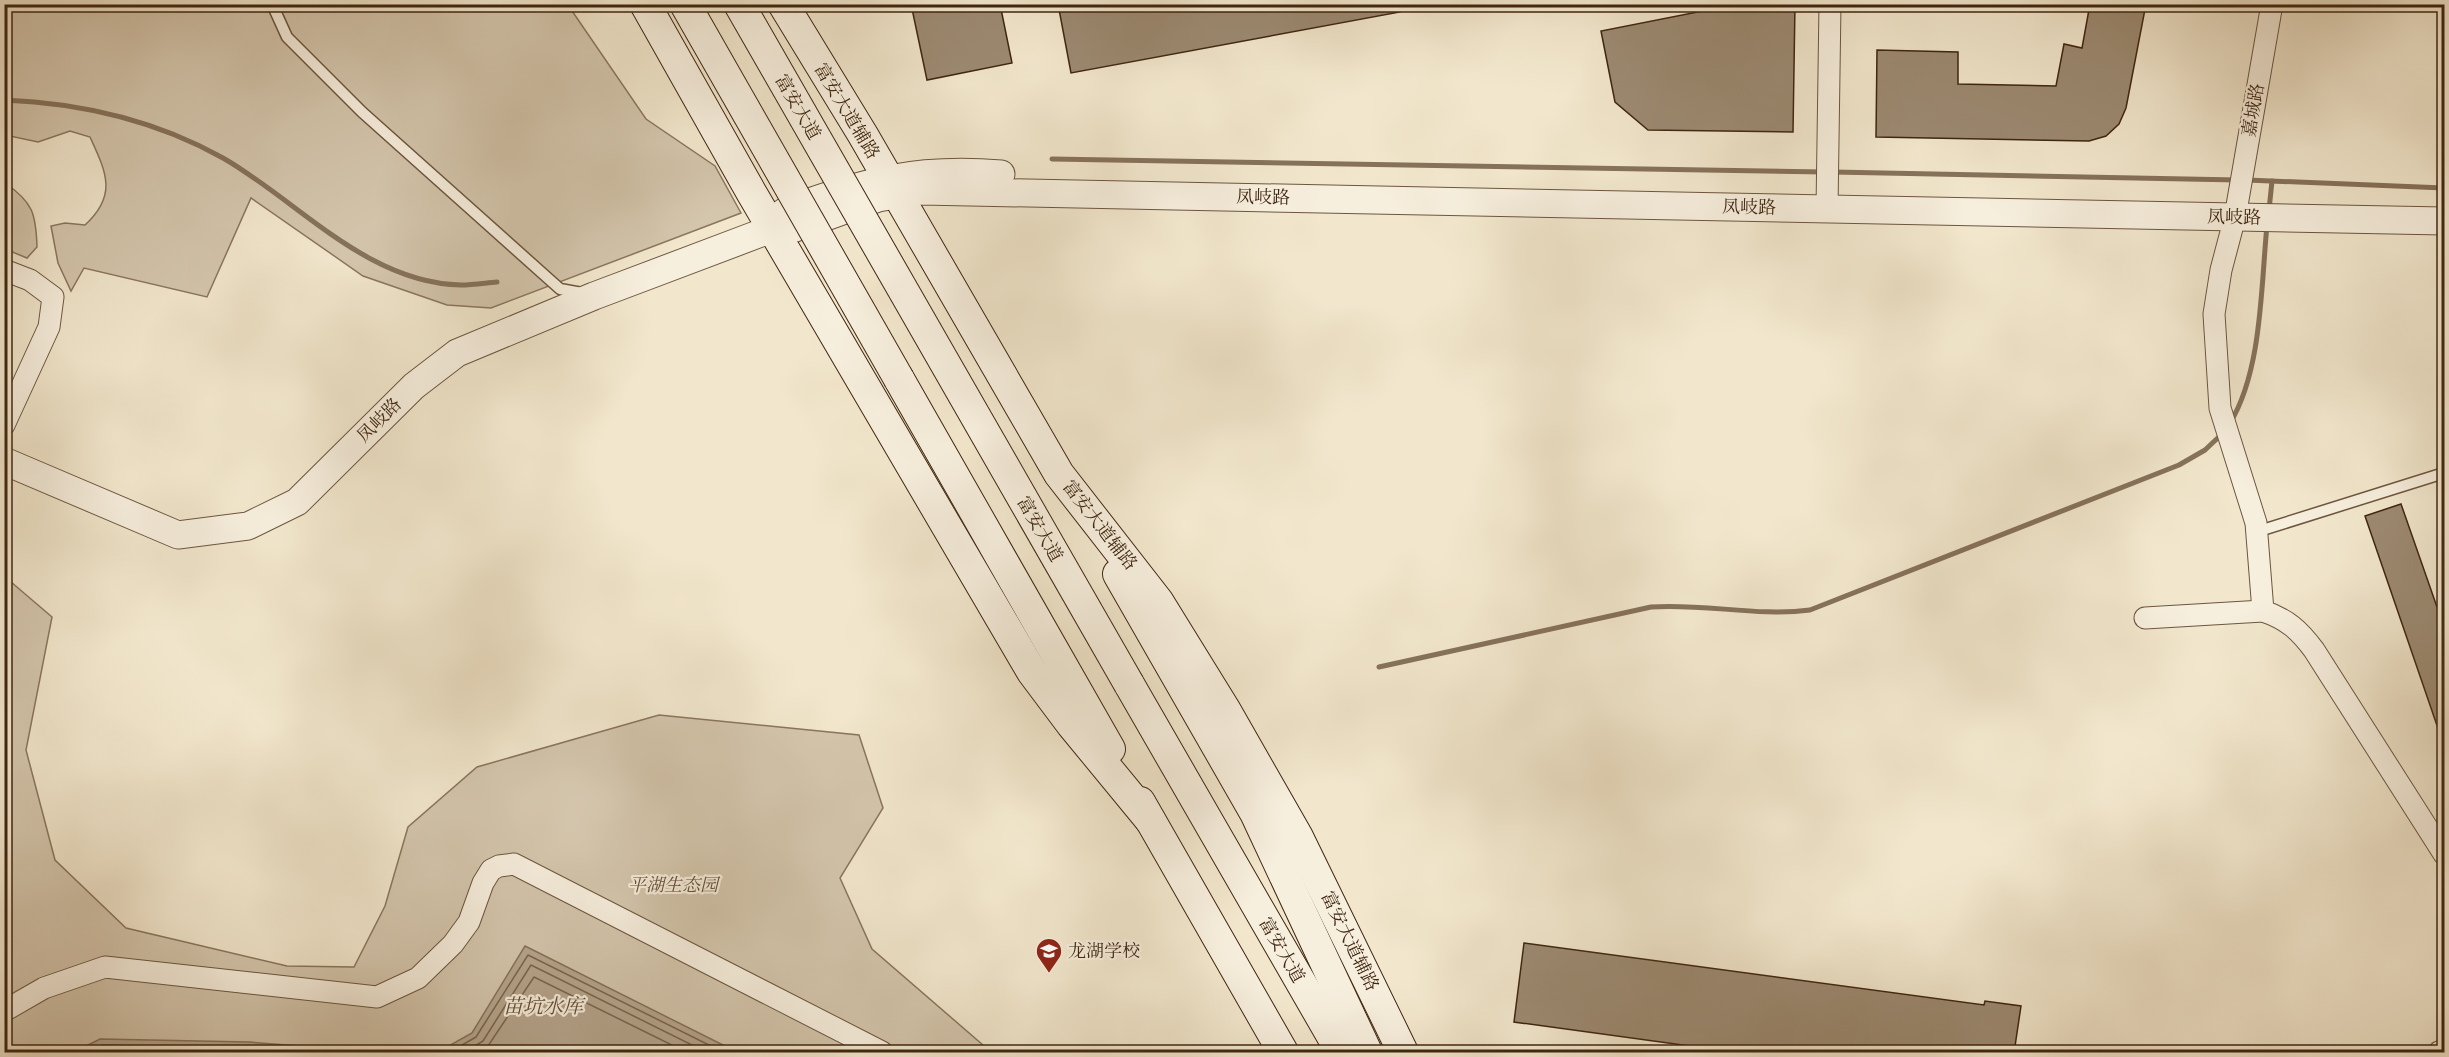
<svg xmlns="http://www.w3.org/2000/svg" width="2449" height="1057" font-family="'Libre Caslon Text','Noto Serif SC',serif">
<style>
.green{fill:#d4c6ad;stroke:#8a765e;stroke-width:1.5}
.water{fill:#b5a58d;stroke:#86725b;stroke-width:1.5}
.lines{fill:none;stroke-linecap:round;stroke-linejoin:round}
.shore{stroke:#7a664e;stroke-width:1.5}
.stream{stroke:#86725b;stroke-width:5}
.building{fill:#9c8a72;stroke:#3f2610;stroke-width:1.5}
.service-casing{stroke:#6c563f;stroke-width:13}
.minor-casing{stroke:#6c563f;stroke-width:23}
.tertiary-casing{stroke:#6c563f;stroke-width:29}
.secondary-casing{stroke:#3f2610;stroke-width:32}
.service{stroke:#f7efde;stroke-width:10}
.minor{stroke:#f7efde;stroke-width:21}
.tertiary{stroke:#f7efde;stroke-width:27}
.secondary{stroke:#f7efde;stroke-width:30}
.secondary-bridge-casing{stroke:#3f2610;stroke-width:32;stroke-linecap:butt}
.secondary-bridge{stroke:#f7efde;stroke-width:30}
.labels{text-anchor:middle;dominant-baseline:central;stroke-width:4.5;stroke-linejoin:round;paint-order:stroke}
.street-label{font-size:18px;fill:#3f2610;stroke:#f7efde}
.park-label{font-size:18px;font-style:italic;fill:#644e37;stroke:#f7efde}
.poi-label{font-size:18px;fill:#3f2610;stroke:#f7efde;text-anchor:start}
.water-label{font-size:20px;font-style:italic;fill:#624c36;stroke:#f7efde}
</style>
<rect width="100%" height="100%" fill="#f2e7cd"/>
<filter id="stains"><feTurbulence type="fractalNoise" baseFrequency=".00333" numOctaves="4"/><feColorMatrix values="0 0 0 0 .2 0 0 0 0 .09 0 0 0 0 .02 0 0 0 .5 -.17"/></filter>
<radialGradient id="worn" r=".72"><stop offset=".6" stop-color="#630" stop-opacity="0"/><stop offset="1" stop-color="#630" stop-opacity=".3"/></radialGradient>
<g class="green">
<path d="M4 5H568L646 119 715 166 741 213 491 308 447 305 363 276 251 198 207 297 84 268 71 291 58 263 51 226 65 223 85 225C118 195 106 172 90 137L70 131 38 142 5 135Z"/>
<path d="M5 183C33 202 36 214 37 247L27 258 5 249Z"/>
<path d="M4 576 52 617 26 750 55 860 126 928 287 966 354 967 385 906 408 827 477 767 659 715 859 735 883 808 840 878 872 949 991 1052H5Z"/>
</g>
<g class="water">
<path d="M525 946 737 1052H438L472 1033Z"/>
<path d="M100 1039 249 1042 378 1052H74Z"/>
</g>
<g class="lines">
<g class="shore">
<path d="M88 1052 102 1045 249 1048 303 1052"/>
<path d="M450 1052 476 1037 528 955 723 1052"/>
<path d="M465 1052 483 1041 531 965 706 1052"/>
<path d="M484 1052 534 977 686 1052"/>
</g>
<g class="stream">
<path d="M4 100C81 103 155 120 223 158 298 201 367 283 461 285 473 285 485 283 497 282"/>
<path d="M1052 159 1824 172"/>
<path d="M1833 172 2238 180"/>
<path d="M2247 180 2444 188"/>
<path d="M2269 210 2272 181"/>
<path d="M2230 423C2262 371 2261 286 2267 225"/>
<path d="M1379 667 1651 607C1704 603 1757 617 1810 610L2179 465 2205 450 2223 433"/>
</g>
</g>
<g class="building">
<path d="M911 4H1000L1012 63 927 80Z"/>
<path d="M1058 4H1399L1400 12 1071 73Z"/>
<path d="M1738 4H1795L1793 132 1648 130 1615 102 1601 31Z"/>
<path d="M2090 4H2146L2126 108 2119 124 2106 136 2089 141 1876 137 1877 50 1958 52V84L2056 86 2064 44 2082 48Z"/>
<path d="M2401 504 2445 630V739L2442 740 2365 516Z"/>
<path d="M1524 943 1984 1005 1985 1001 2021 1006 2014 1053H1741L1514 1022Z"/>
</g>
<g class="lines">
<g class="service-casing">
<g id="service">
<path d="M272 4 287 37 362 112 560 289 582 293"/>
<path d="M2256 532 2444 473"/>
</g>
</g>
<g class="minor-casing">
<g id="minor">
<path d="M2272 4 2235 217 2221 270 2214 314 2220 408 2256 523 2263 611C2287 619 2299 630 2314 650L2444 854"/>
<path d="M1827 209 1830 4"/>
<path d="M4 270 30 280 53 297 49 327 4 425"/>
<path d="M2145 618 2263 611"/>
<path d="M4 1011 44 988 105 967 377 997 418 978 453 944 469 922 483 883 491 870 499 866 514 864 882 1052"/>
<path d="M2439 1052 2444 1050"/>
</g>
</g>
<g class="tertiary-casing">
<g id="tertiary">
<path d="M780 215 787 210C866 181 916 167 1001 174"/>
<path d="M4 461 178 535 248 526 297 502 414 386 457 353 594 296 761 233 795 228 878 198 921 191 2444 221"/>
</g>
</g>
<g class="secondary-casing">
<g id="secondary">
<path d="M645 4 751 192 1032 672 1071 724 1150 820"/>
<path d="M783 4 863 135 1059 474 1158 601 1226 711 1298 837 1403 1052"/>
<path d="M899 379 1110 749"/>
<path d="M1118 574 1255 813 1367 1052"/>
<path d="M1129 684 1341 1052"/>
<path d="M1140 802 1283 1052"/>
</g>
</g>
<use href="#service" class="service"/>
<use href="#minor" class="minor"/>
<use href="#tertiary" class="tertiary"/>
<use href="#secondary" class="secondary"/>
<g class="secondary-bridge-casing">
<g id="secondary-bridge">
<path d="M685 4 899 379"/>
<path d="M739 4 1129 684"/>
</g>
</g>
<use href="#secondary-bridge" class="secondary-bridge"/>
</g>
<defs>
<g id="school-pin" transform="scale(1.35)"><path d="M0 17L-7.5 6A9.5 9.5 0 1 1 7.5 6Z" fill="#8f2418" stroke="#f7efde"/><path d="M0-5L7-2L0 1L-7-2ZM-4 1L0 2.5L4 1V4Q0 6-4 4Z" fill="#fff"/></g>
</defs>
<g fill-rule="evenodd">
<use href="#school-pin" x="1049" y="951"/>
</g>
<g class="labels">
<g class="street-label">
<text transform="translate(798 107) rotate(60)">富安大道</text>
<text transform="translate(2253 110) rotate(-80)">嘉城路</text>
<text transform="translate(847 111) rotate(59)">富安大道辅路</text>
<text transform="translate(1263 197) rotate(1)">凤岐路</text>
<text transform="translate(1749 207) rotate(1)">凤岐路</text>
<text transform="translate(2234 217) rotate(1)">凤岐路</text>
<text transform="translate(379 420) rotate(-45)">凤岐路</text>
<text transform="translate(1100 525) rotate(52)">富安大道辅路</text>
<text transform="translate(1040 529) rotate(60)">富安大道</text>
<text transform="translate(1350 941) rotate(64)">富安大道辅路</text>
<text transform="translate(1282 950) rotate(60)">富安大道</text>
</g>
<g class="park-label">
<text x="673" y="885">平湖生态园</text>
</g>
<g class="poi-label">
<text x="1068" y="951">龙湖学校</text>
</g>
<g class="water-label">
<text x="543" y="1006">苗坑水库</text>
</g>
</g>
<rect width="2449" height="1057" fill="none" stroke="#f2e7cd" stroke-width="24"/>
<rect x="6" y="6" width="2437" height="1045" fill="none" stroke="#3f2610" stroke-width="3"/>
<rect x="12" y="12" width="2425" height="1033" fill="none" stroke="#3f2610" stroke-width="1.5"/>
<rect width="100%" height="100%" filter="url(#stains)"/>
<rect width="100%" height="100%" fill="url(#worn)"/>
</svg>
